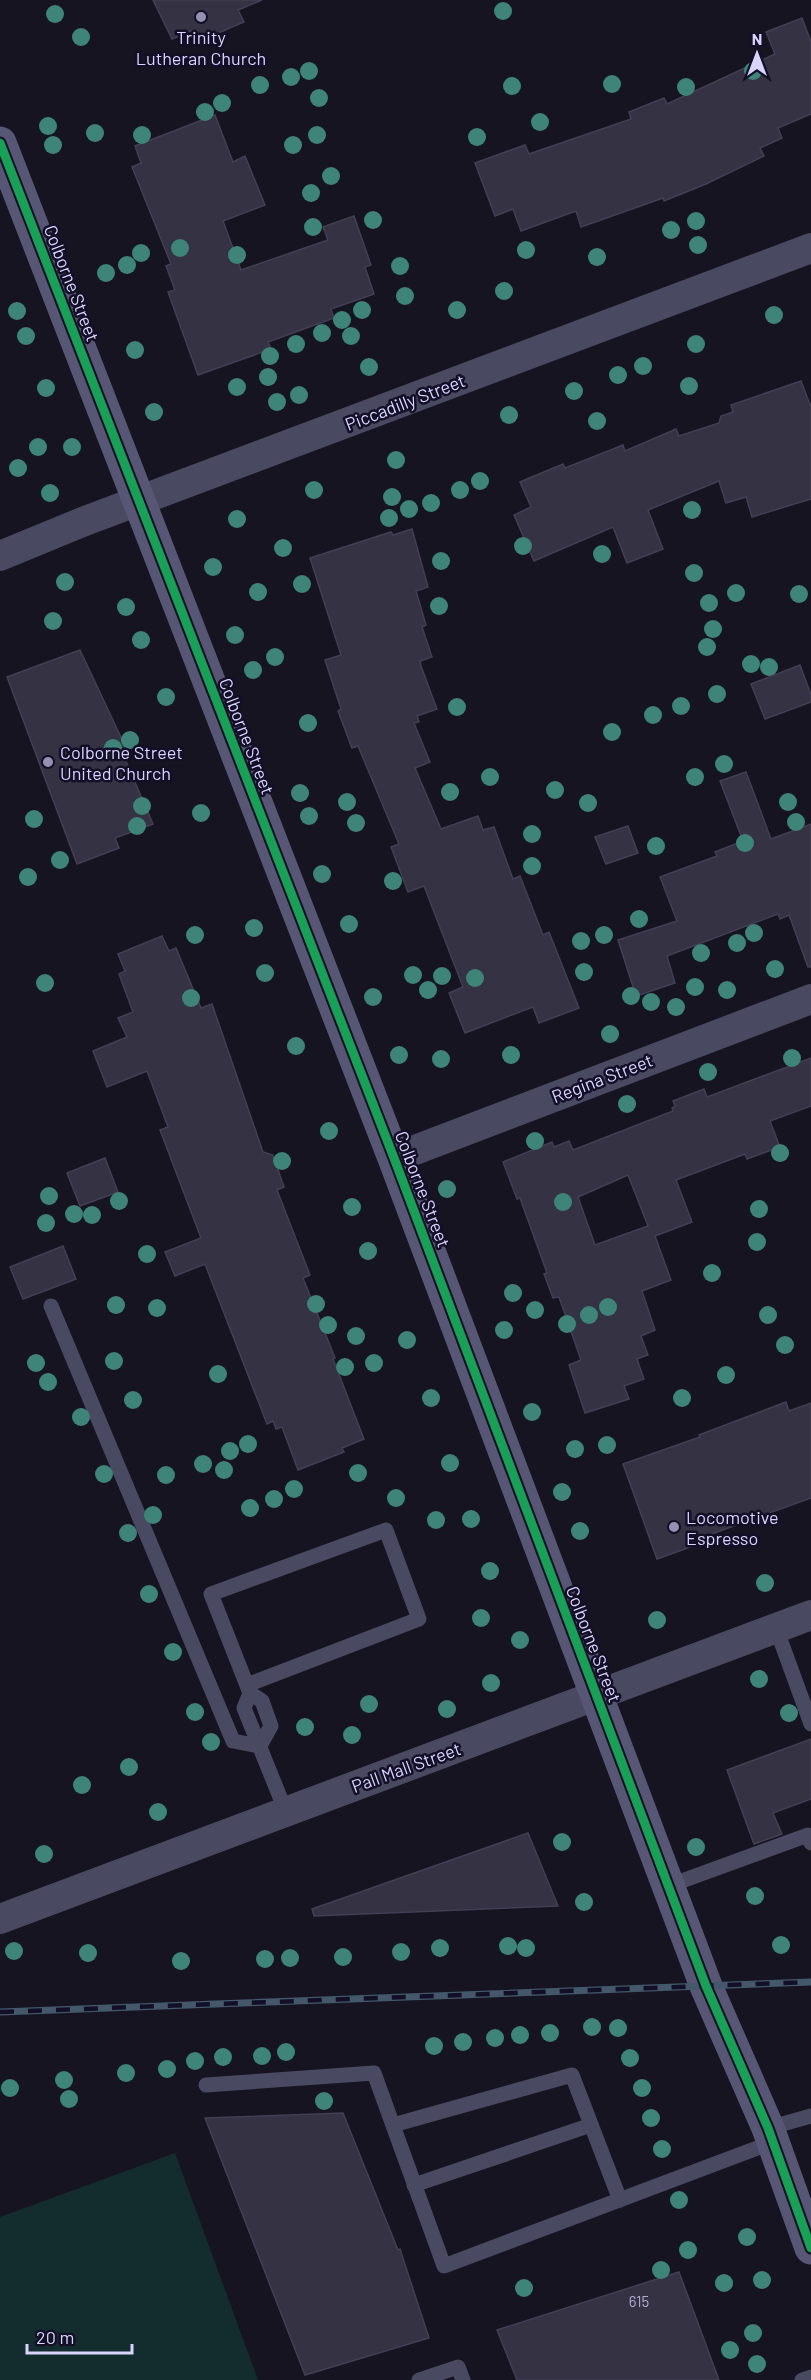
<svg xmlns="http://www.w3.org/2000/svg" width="811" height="2380" font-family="Barlow,sans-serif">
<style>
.green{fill:#132c2d}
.building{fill:#343243;stroke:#433f54;stroke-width:1.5;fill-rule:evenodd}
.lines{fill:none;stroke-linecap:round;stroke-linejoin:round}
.lane{stroke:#4a4962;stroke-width:15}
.street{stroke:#4a4962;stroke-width:30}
.secondary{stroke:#575674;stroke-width:33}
.rail-casing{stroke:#43596b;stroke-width:7}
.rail{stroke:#130f26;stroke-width:4.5;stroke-dasharray:14;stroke-linecap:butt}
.cycleway-casing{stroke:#130f26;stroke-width:13}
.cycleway{stroke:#1a9f57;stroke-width:9}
.tree{fill:#3e8478}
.poi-dot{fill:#9591b1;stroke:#130f26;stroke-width:2}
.labels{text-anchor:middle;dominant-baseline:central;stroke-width:5;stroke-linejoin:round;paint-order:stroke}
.number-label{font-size:15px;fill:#b0acd0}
.poi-label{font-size:18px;fill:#d9d4ff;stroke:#130f26;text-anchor:start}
.street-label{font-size:18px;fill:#d9d4ff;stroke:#130f26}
</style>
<rect width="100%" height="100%" fill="#161421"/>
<path class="green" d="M175 2153 258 2380H0V2217Z"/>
<g class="building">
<path d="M153 0H262L238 10 244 22 198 42 193 30 172 39Z"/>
<path d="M802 18 811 42V114L778 128 782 138 760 148 764 156 706 184 664 201 663 198 581 227 576 211 521 231 513 209 495 216 475 163 525 145 529 154 631 119 629 112 664 98 667 104 775 54 766 32Z"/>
<path d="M215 115 233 162 245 156 265 205 223 221 241 270 328 240 323 227 354 216 371 265 365 267 374 294 331 309 334 318 268 342 271 349 198 375 168 292 175 290 166 266 171 264 132 167 141 163 135 146Z"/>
<path d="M801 381 811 407V499L752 517 746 497 726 503 719 481 648 510 663 549 627 563 613 527 534 561 514 515 531 507 520 482 563 464 565 468 623 445 625 451 676 429 679 436 719 423 721 416 733 412 731 405Z"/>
<path d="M412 529 428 587 416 591 426 625 422 627 432 657 420 661 421 666 437 709 417 716 419 722 414 723 430 762 415 768 441 829 478 816 483 830 494 827 513 879 520 876 543 935 549 932 579 1008 539 1023 533 1007 465 1033 449 993 463 987 424 886 408 892 391 847 399 844 358 746 352 748 338 711 341 709 325 660 341 655 310 558 391 532 393 535Z"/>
<path d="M80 650 127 750 122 752 153 824 115 838 119 848 77 864 7 677Z"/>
<path d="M800 665 811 695V702L765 719 751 684Z"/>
<path d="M746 772 771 839 811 824V967H808L789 915 780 919 778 914 667 956 675 983 636 996 618 940 677 921 660 877 717 856 715 852 743 841 720 781Z"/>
<path d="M628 826 638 853 606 864 595 837Z"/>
<path d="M162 936 169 951 176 948 201 1008 212 1004 263 1152 273 1155 284 1187 277 1190 310 1275 303 1278 335 1358 333 1359 364 1439 342 1448 344 1452 298 1470 282 1427 276 1429 273 1421 267 1424 205 1264 175 1276 165 1252 201 1238 160 1130 168 1127 147 1071 107 1087 93 1051 127 1037 118 1018 133 1012 119 974 125 971 118 954Z"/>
<path d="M811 1058V1106L770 1121 780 1147 747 1159 745 1154 676 1180 692 1222 655 1236 671 1280 642 1291 655 1330 641 1336 648 1355 637 1359 644 1379 624 1386 629 1399 585 1413 569 1365 581 1360 559 1297 553 1298 544 1274 547 1273 520 1198 517 1199 503 1162 552 1142 554 1147 569 1141 573 1150 673 1111 672 1108 675 1106 673 1101 704 1089 707 1097ZM628 1175 648 1226 595 1245 578 1197Z"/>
<path d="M105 1158 118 1192 80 1206 67 1173Z"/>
<path d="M63 1246 76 1279 23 1299 10 1267Z"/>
<path d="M786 1402 789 1411 811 1403V1498L709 1535 710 1540 657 1559 623 1464 700 1437 699 1435Z"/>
<path d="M811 1739V1799L773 1813 782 1834 754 1844 727 1770Z"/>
<path d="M528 1833 558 1906 314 1916 312 1909Z"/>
<path d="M343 2113 398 2250 400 2249 429 2338 305 2375 205 2118Z"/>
<path d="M679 2272 719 2380H517L497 2330Z"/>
</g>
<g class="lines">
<g class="lane">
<path d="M51 1306 233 1741 260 1746"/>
<path d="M776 1628 811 1724"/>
<path d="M247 1685 419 1619 386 1530 211 1594 250 1693"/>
<path d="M260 1746 271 1726 262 1701 250 1693 244 1708 286 1812"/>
<path d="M668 1886 808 1835 811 1843"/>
<path d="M206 2085 374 2073 444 2266 773 2142"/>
<path d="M393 2125 572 2075 620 2200"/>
<path d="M768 2128 811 2116"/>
<path d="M414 2185 591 2125"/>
<path d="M419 2380 458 2367 463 2380"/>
<path d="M802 2380 811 2377"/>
</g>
<g class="street">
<path d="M0 556 85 521 811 248"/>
<path d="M394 1158 811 999"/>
<path d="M0 1919 811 1615"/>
</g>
<path class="secondary" d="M0 143 394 1158 706 1986 768 2128 811 2248"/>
<g class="rail-casing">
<path id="rail" d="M0 2012 811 1982"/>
</g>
<use href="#rail" class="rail"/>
<g class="cycleway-casing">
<path id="cycleway" d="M0 143 394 1158 706 1986 768 2128 811 2248"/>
</g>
<use href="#cycleway" class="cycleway"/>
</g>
<g class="tree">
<circle cx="503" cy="11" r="9"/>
<circle cx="55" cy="14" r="9"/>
<circle cx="81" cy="37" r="9"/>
<circle cx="309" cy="71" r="9"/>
<circle cx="753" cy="71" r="9"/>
<circle cx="291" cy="77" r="9"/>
<circle cx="612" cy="84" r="9"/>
<circle cx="260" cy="85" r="9"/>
<circle cx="512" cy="86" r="9"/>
<circle cx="686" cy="87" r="9"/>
<circle cx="319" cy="98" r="9"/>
<circle cx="222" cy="103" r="9"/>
<circle cx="205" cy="112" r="9"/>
<circle cx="540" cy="122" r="9"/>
<circle cx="48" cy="126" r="9"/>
<circle cx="95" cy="133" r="9"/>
<circle cx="142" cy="135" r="9"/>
<circle cx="317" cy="135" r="9"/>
<circle cx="477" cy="137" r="9"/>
<circle cx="53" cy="145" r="9"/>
<circle cx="293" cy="145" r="9"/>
<circle cx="331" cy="176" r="9"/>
<circle cx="311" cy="193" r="9"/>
<circle cx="373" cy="220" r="9"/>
<circle cx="696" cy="221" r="9"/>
<circle cx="313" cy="227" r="9"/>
<circle cx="671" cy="230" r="9"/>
<circle cx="698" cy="245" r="9"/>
<circle cx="180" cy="248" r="9"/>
<circle cx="526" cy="250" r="9"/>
<circle cx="141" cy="253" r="9"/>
<circle cx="237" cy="255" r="9"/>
<circle cx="597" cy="257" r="9"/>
<circle cx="127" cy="265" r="9"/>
<circle cx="400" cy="266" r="9"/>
<circle cx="106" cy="273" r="9"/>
<circle cx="504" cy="291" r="9"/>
<circle cx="405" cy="296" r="9"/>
<circle cx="362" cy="310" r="9"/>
<circle cx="457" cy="310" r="9"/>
<circle cx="17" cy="311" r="9"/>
<circle cx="774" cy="315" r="9"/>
<circle cx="342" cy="320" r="9"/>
<circle cx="322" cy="333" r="9"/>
<circle cx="26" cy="336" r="9"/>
<circle cx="351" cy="336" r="9"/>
<circle cx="296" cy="344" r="9"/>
<circle cx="696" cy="344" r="9"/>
<circle cx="135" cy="350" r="9"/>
<circle cx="270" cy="356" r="9"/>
<circle cx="643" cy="366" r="9"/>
<circle cx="369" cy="367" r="9"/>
<circle cx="618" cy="375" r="9"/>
<circle cx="268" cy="377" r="9"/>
<circle cx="689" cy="386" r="9"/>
<circle cx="237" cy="387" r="9"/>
<circle cx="46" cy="388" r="9"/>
<circle cx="574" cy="391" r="9"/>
<circle cx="299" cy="395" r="9"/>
<circle cx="277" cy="402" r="9"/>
<circle cx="154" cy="412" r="9"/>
<circle cx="509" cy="415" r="9"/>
<circle cx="597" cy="421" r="9"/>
<circle cx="38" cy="447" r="9"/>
<circle cx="72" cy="447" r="9"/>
<circle cx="396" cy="460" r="9"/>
<circle cx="18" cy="468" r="9"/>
<circle cx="480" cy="481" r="9"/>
<circle cx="314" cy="490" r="9"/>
<circle cx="460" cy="490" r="9"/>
<circle cx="50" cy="493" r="9"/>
<circle cx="392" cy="497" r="9"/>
<circle cx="431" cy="503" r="9"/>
<circle cx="409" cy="509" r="9"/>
<circle cx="692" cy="510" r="9"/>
<circle cx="389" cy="518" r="9"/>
<circle cx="237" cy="519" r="9"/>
<circle cx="523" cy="546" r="9"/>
<circle cx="283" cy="548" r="9"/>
<circle cx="602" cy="554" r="9"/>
<circle cx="441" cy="561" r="9"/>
<circle cx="213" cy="567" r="9"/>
<circle cx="694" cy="573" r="9"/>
<circle cx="65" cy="582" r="9"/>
<circle cx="302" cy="584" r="9"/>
<circle cx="258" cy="592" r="9"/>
<circle cx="736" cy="593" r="9"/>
<circle cx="799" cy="594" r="9"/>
<circle cx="709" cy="603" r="9"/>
<circle cx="439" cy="606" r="9"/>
<circle cx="126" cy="607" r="9"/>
<circle cx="53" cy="621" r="9"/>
<circle cx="713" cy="629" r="9"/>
<circle cx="235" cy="635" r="9"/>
<circle cx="141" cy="640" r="9"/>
<circle cx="707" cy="647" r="9"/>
<circle cx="275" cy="657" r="9"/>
<circle cx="751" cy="664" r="9"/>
<circle cx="769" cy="667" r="9"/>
<circle cx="253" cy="670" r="9"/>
<circle cx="717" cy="694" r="9"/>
<circle cx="166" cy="697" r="9"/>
<circle cx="681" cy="706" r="9"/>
<circle cx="457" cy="707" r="9"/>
<circle cx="653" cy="715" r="9"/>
<circle cx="308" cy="723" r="9"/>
<circle cx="612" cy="732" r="9"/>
<circle cx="130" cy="740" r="9"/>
<circle cx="113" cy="748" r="9"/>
<circle cx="724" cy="764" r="9"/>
<circle cx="490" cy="777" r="9"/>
<circle cx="695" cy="777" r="9"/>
<circle cx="555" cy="790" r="9"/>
<circle cx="450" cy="792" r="9"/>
<circle cx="300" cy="793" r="9"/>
<circle cx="347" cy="802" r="9"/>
<circle cx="788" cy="802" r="9"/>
<circle cx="588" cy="803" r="9"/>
<circle cx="142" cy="806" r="9"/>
<circle cx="201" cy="813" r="9"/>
<circle cx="309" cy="816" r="9"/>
<circle cx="34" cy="819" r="9"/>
<circle cx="796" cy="822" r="9"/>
<circle cx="356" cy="823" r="9"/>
<circle cx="137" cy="826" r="9"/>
<circle cx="532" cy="834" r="9"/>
<circle cx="745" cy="843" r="9"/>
<circle cx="656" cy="846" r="9"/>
<circle cx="60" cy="860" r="9"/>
<circle cx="532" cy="866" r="9"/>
<circle cx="322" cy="874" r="9"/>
<circle cx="28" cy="877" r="9"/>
<circle cx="393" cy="881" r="9"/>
<circle cx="639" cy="919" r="9"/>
<circle cx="349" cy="924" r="9"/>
<circle cx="254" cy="928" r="9"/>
<circle cx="754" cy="933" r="9"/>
<circle cx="195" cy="935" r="9"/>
<circle cx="604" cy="935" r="9"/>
<circle cx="581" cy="941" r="9"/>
<circle cx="737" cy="943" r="9"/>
<circle cx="701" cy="953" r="9"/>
<circle cx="775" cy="969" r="9"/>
<circle cx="584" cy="972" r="9"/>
<circle cx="265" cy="973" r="9"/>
<circle cx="413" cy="975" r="9"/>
<circle cx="442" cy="976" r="9"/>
<circle cx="475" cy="978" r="9"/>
<circle cx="45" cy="983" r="9"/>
<circle cx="695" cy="987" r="9"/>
<circle cx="428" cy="990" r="9"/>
<circle cx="727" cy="990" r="9"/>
<circle cx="631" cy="996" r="9"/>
<circle cx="373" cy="997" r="9"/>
<circle cx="191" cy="998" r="9"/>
<circle cx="651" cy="1002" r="9"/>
<circle cx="676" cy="1007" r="9"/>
<circle cx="610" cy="1034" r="9"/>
<circle cx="296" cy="1046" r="9"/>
<circle cx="399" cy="1055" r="9"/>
<circle cx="511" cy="1055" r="9"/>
<circle cx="792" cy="1058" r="9"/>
<circle cx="441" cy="1059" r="9"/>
<circle cx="708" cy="1072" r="9"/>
<circle cx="627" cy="1104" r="9"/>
<circle cx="329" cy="1131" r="9"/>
<circle cx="535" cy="1141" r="9"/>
<circle cx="780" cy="1153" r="9"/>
<circle cx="282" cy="1161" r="9"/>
<circle cx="447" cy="1189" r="9"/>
<circle cx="49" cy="1196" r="9"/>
<circle cx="119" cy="1201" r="9"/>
<circle cx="563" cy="1202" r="9"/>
<circle cx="352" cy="1207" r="9"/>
<circle cx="759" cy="1209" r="9"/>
<circle cx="74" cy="1214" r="9"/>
<circle cx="92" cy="1215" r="9"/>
<circle cx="46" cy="1223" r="9"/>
<circle cx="757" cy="1242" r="9"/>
<circle cx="368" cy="1251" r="9"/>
<circle cx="147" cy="1254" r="9"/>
<circle cx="712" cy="1273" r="9"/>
<circle cx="513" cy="1293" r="9"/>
<circle cx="316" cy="1304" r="9"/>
<circle cx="116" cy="1305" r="9"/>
<circle cx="608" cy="1307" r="9"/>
<circle cx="157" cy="1308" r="9"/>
<circle cx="535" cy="1310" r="9"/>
<circle cx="589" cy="1315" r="9"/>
<circle cx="768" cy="1315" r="9"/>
<circle cx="567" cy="1324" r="9"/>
<circle cx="328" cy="1325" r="9"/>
<circle cx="504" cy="1330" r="9"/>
<circle cx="356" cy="1336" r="9"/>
<circle cx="407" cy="1340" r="9"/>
<circle cx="785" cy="1345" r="9"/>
<circle cx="114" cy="1361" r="9"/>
<circle cx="36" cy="1363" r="9"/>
<circle cx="374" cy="1363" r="9"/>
<circle cx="345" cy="1367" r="9"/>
<circle cx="218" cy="1374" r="9"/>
<circle cx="726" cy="1375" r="9"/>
<circle cx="48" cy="1382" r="9"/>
<circle cx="431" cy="1398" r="9"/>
<circle cx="682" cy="1398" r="9"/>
<circle cx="133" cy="1400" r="9"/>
<circle cx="532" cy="1412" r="9"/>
<circle cx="81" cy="1417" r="9"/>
<circle cx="248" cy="1444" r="9"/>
<circle cx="607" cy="1445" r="9"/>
<circle cx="575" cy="1449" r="9"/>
<circle cx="230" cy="1451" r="9"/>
<circle cx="450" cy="1463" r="9"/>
<circle cx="203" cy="1464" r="9"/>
<circle cx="224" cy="1470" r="9"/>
<circle cx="358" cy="1473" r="9"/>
<circle cx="104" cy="1474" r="9"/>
<circle cx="166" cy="1475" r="9"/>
<circle cx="294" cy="1489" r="9"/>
<circle cx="562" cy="1492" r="9"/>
<circle cx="396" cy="1498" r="9"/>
<circle cx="274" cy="1499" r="9"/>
<circle cx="250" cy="1508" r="9"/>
<circle cx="153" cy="1515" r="9"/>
<circle cx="471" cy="1519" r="9"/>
<circle cx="436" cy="1520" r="9"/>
<circle cx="580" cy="1531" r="9"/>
<circle cx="128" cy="1533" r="9"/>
<circle cx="490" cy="1571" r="9"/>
<circle cx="765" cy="1583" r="9"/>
<circle cx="149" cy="1594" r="9"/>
<circle cx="481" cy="1618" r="9"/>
<circle cx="657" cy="1620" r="9"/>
<circle cx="520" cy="1640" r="9"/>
<circle cx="173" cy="1652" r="9"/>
<circle cx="759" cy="1679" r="9"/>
<circle cx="491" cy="1683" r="9"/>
<circle cx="369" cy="1704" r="9"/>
<circle cx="447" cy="1709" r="9"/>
<circle cx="195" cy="1712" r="9"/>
<circle cx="789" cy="1713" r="9"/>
<circle cx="305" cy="1727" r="9"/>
<circle cx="352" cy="1735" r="9"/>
<circle cx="211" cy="1742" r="9"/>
<circle cx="129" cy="1767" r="9"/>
<circle cx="82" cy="1785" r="9"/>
<circle cx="158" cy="1812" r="9"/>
<circle cx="562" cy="1842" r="9"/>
<circle cx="696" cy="1847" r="9"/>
<circle cx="44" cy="1854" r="9"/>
<circle cx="755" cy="1896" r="9"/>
<circle cx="584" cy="1902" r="9"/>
<circle cx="781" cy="1945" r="9"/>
<circle cx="508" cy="1946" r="9"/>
<circle cx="440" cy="1948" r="9"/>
<circle cx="526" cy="1948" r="9"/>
<circle cx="14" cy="1951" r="9"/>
<circle cx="401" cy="1952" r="9"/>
<circle cx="88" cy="1953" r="9"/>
<circle cx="343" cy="1957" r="9"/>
<circle cx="290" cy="1958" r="9"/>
<circle cx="265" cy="1959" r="9"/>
<circle cx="181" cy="1961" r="9"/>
<circle cx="592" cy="2027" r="9"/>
<circle cx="618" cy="2028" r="9"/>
<circle cx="550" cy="2033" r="9"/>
<circle cx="520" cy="2035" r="9"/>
<circle cx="495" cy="2038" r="9"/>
<circle cx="463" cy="2042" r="9"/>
<circle cx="434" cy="2046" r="9"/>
<circle cx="286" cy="2052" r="9"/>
<circle cx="262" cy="2056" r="9"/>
<circle cx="223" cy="2057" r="9"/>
<circle cx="630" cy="2058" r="9"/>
<circle cx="195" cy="2061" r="9"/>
<circle cx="167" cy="2069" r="9"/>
<circle cx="126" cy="2073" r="9"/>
<circle cx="64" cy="2080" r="9"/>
<circle cx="10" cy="2088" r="9"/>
<circle cx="642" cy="2088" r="9"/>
<circle cx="69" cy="2099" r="9"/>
<circle cx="324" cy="2101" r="9"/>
<circle cx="651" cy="2118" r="9"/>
<circle cx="662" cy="2149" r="9"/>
<circle cx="679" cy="2200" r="9"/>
<circle cx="747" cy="2237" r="9"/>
<circle cx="688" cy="2250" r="9"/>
<circle cx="661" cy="2270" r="9"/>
<circle cx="762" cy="2280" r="9"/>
<circle cx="724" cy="2283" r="9"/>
<circle cx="524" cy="2288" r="9"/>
<circle cx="753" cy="2333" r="9"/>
<circle cx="730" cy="2350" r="9"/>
<circle cx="757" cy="2364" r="9"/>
</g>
<g class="poi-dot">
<circle cx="201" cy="17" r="6"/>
<circle cx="48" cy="762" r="6"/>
<circle cx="674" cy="1527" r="6"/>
</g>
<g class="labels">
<g class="number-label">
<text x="639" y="2301">615</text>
</g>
<g class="poi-label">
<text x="201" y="37" text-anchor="middle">Trinity<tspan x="201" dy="21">Lutheran Church</tspan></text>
<text x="60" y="752">Colborne Street<tspan x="60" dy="21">United Church</tspan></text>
<text x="686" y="1517">Locomotive<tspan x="686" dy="21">Espresso</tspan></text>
</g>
<g class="street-label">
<text transform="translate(72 283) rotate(69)">Colborne Street</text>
<text transform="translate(405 402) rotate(-21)">Piccadilly Street</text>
<text transform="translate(247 736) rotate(69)">Colborne Street</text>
<text transform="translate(602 1078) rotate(-21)">Regina Street</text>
<text transform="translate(423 1189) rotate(69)">Colborne Street</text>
<text transform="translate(594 1644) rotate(69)">Colborne Street</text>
<text transform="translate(406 1767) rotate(-20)">Pall Mall Street</text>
</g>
</g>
<g transform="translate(757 54)" stroke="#130f26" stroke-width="4.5" paint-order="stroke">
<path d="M0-4.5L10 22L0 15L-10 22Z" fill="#d9d4ff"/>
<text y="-9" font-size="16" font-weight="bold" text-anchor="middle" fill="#d9d4ff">N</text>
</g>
<path d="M27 2344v9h105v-9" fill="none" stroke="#d9d4ff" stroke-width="3"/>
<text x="36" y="2344" font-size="18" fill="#d9d4ff" stroke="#130f26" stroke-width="4.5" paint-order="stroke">20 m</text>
</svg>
